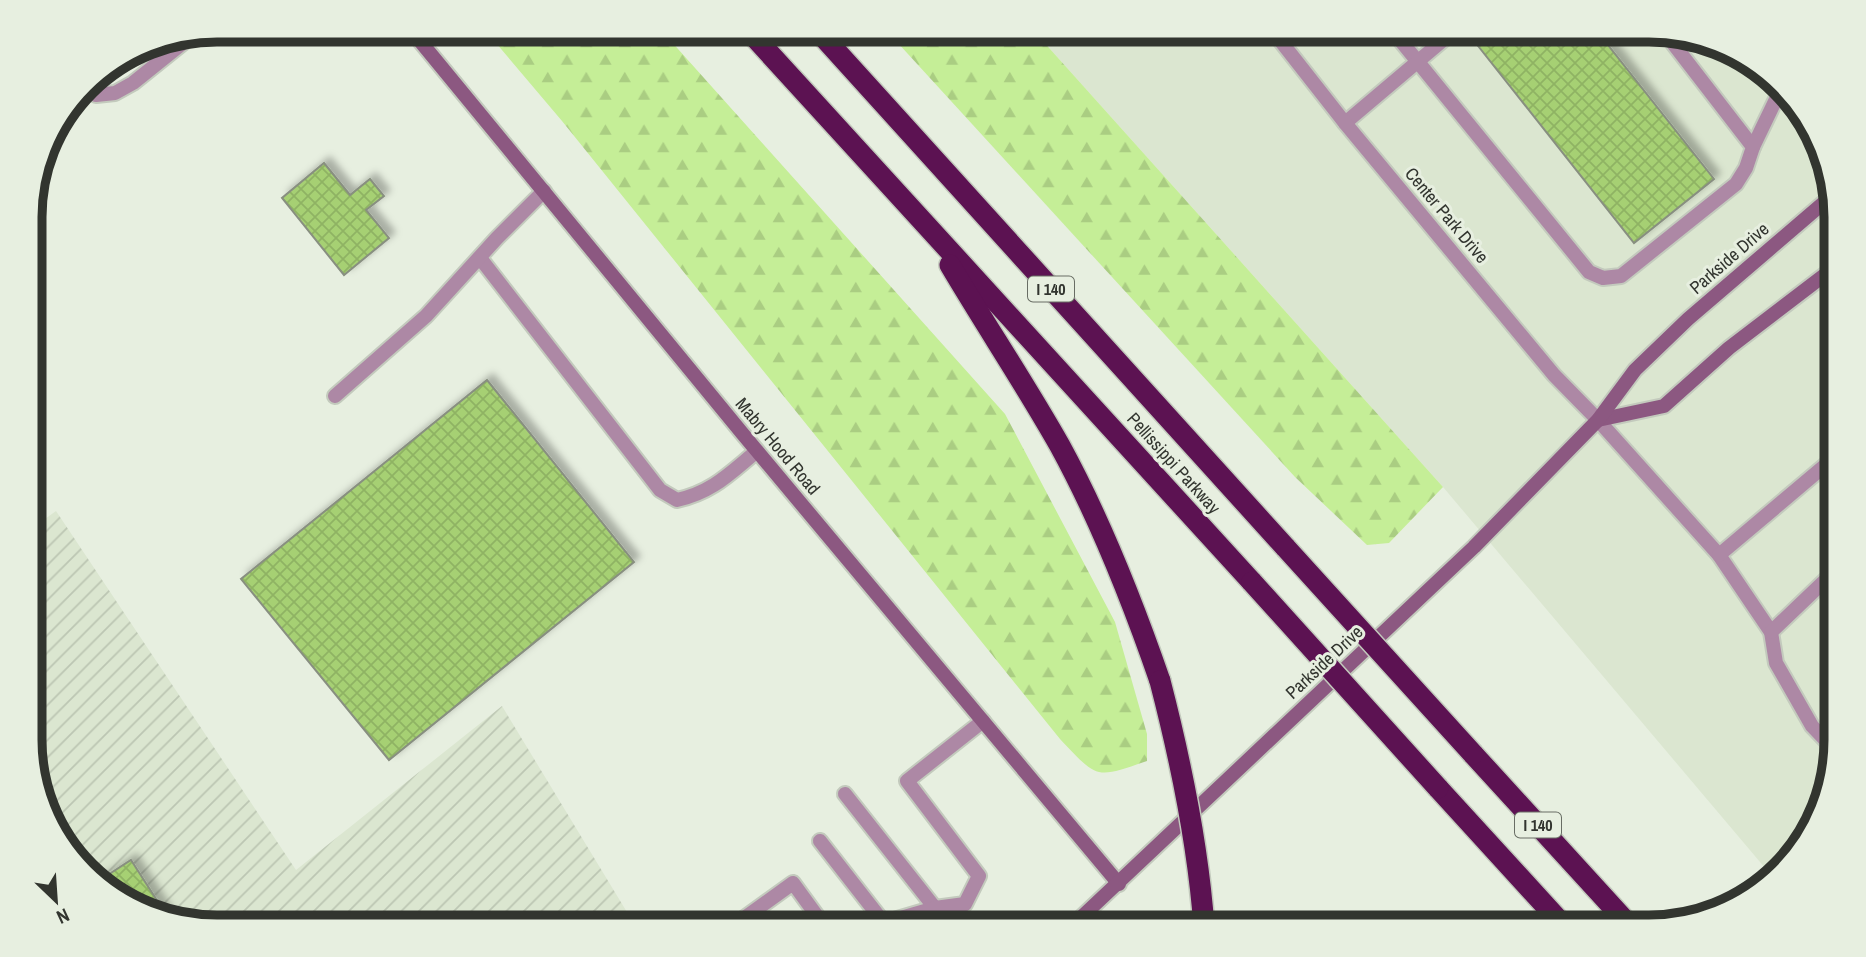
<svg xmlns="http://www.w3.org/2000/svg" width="1866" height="957" font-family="'Archivo Narrow',sans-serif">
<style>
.built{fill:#dbe6d0}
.industrial{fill:url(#industrial-furrows)}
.forest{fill:url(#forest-firs)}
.building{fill:url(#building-cross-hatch);stroke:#888f80;stroke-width:2;filter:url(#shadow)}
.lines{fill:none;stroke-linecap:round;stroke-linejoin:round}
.lane-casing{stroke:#c3cabd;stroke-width:18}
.street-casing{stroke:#c3cabd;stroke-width:18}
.secondary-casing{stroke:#c3cabd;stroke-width:18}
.highway-casing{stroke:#c3cabd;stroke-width:24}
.lane{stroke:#ad88a5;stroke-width:14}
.street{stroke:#ad88a5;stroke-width:14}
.secondary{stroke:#8c5881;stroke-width:14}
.highway{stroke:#5c1252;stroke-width:21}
.highway-bridge-casing{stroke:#c3cabd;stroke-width:24;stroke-linecap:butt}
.highway-bridge{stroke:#5c1252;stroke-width:21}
.labels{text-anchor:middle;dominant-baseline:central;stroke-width:6;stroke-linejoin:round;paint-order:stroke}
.shield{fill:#e7efe0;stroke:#686d64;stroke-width:2}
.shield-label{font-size:16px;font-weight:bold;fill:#32352f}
.street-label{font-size:18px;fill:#32352f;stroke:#e7efe0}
.rim{fill:none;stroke:#32352f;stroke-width:9}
</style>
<defs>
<pattern id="industrial-furrows" width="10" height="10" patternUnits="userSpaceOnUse" patternTransform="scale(1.75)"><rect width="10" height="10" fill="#dbe6d0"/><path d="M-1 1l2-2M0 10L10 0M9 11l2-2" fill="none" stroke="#bcc6b3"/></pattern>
<pattern id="forest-firs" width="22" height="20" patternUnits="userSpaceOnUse" patternTransform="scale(1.75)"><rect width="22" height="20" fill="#c5ee97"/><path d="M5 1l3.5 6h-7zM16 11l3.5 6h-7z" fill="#aacd82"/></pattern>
<pattern id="building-cross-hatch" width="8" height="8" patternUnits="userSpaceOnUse" patternTransform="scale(1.75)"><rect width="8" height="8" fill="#a6d073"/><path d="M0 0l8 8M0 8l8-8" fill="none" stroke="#8fb364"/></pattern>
<filter id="shadow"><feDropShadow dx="6" dy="-6" stdDeviation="3.5" flood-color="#0004"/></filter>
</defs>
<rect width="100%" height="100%" fill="#e7efe0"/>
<path class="built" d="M1033 30H1649L1732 49 1805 112 1835 193 1836 741 1817 823 1771 875 1443 487Z"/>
<path class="industrial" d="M56 511 296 870 502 706 636 927H217L134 908 68 854 31 765V529Z"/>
<g class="forest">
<path d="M485 30H661L1005 414 1115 622 1147 734V761C1095 779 1098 779 1060 739L562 121Z"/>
<path d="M886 30H1033L1443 487 1389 543 1367 545 1295 477Z"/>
</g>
<g class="building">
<path d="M1480 30H1596L1714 179 1634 243 1471 37Z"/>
<path d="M147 44 96 86 91 79 93 76Z"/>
<path d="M324 163 350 195 370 179 384 196 366 210 389 238 344 275 282 198Z"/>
<path d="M487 380 634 562 389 760 241 579Z"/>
<path d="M131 860 167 916 134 908 100 880Z"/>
</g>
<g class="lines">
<g class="lane-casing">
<g id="lane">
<path d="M1392 30 1589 272 1603 278 1621 276 1736 184 1746 168 1753 147 1665 33"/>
<path d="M85 87 96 95 115 93 133 83 194 34"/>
<path d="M1345 123 1455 30"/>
<path d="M1753 147 1780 91"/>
<path d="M480 258 660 490 677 500C713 492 730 473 757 451"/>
<path d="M335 396 426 316 497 238 544 191"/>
<path d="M1598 420 1719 555 1771 632 1776 663 1812 726 1834 749"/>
<path d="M1719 555 1835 457"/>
<path d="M1771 632 1836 570"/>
<path d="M845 794 935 908"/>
<path d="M820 841 884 923"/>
<path d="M732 927 793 883 825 927"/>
<path d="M879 927 884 923 935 908 965 904 979 876 907 781 983 721"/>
</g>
</g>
<g class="street-casing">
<path id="street" d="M1272 30 1345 123 1554 375 1598 420"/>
</g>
<g class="secondary-casing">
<g id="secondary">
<path d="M411 30 742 433 1119 884"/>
<path d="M1598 420 1664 406 1729 348 1835 267"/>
<path d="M1071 927 1474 547 1598 420 1635 370 1688 319 1835 193"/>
</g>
</g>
<g class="highway-casing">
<g id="highway">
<path d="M748 30 1252 582"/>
<path d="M817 30 1286 548"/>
<path d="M950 265C986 326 1025 384 1060 446 1101 521 1132 600 1160 681"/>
<path d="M1473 754 1631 927"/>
<path d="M1438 788 1565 927"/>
</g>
</g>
<use href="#lane" class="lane"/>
<use href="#street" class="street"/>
<use href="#secondary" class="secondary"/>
<use href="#highway" class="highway"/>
<g class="highway-bridge-casing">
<g id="highway-bridge">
<path d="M1286 548 1473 754"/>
<path d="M1252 582 1438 788"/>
<path d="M1160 681C1181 762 1198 843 1204 927"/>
</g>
</g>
<use href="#highway-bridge" class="highway-bridge"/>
</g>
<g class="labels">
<g class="shield">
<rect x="1028" y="276.5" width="46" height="25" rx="5"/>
<rect x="1515" y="812.5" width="46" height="25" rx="5"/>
</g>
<g class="shield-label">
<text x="1051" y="289">I 140</text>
<text x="1538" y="825">I 140</text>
</g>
<g class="street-label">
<text transform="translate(1447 215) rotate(50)">Center Park Drive</text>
<text transform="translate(1729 258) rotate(-41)">Parkside Drive</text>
<text transform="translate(778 446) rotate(50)">Mabry Hood Road</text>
<text transform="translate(1174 463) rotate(48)">Pellissippi Parkway</text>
<text transform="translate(1324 662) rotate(-43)">Parkside Drive</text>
</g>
</g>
<path d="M0 0H1866V957H0ZM217 42H1649A175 175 0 0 1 1824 217V740A175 175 0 0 1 1649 915H217A175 175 0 0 1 42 740V217A175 175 0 0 1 217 42Z" fill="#e7efe0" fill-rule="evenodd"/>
<path class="rim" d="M217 42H1649A175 175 0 0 1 1824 217V740A175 175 0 0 1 1649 915H217A175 175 0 0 1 42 740V217A175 175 0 0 1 217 42Z"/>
<g transform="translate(56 901) rotate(155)" stroke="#e7efe0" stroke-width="5" paint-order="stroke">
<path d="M0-5L12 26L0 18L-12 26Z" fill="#32352f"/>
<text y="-10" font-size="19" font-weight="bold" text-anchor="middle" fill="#32352f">N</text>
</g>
</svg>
